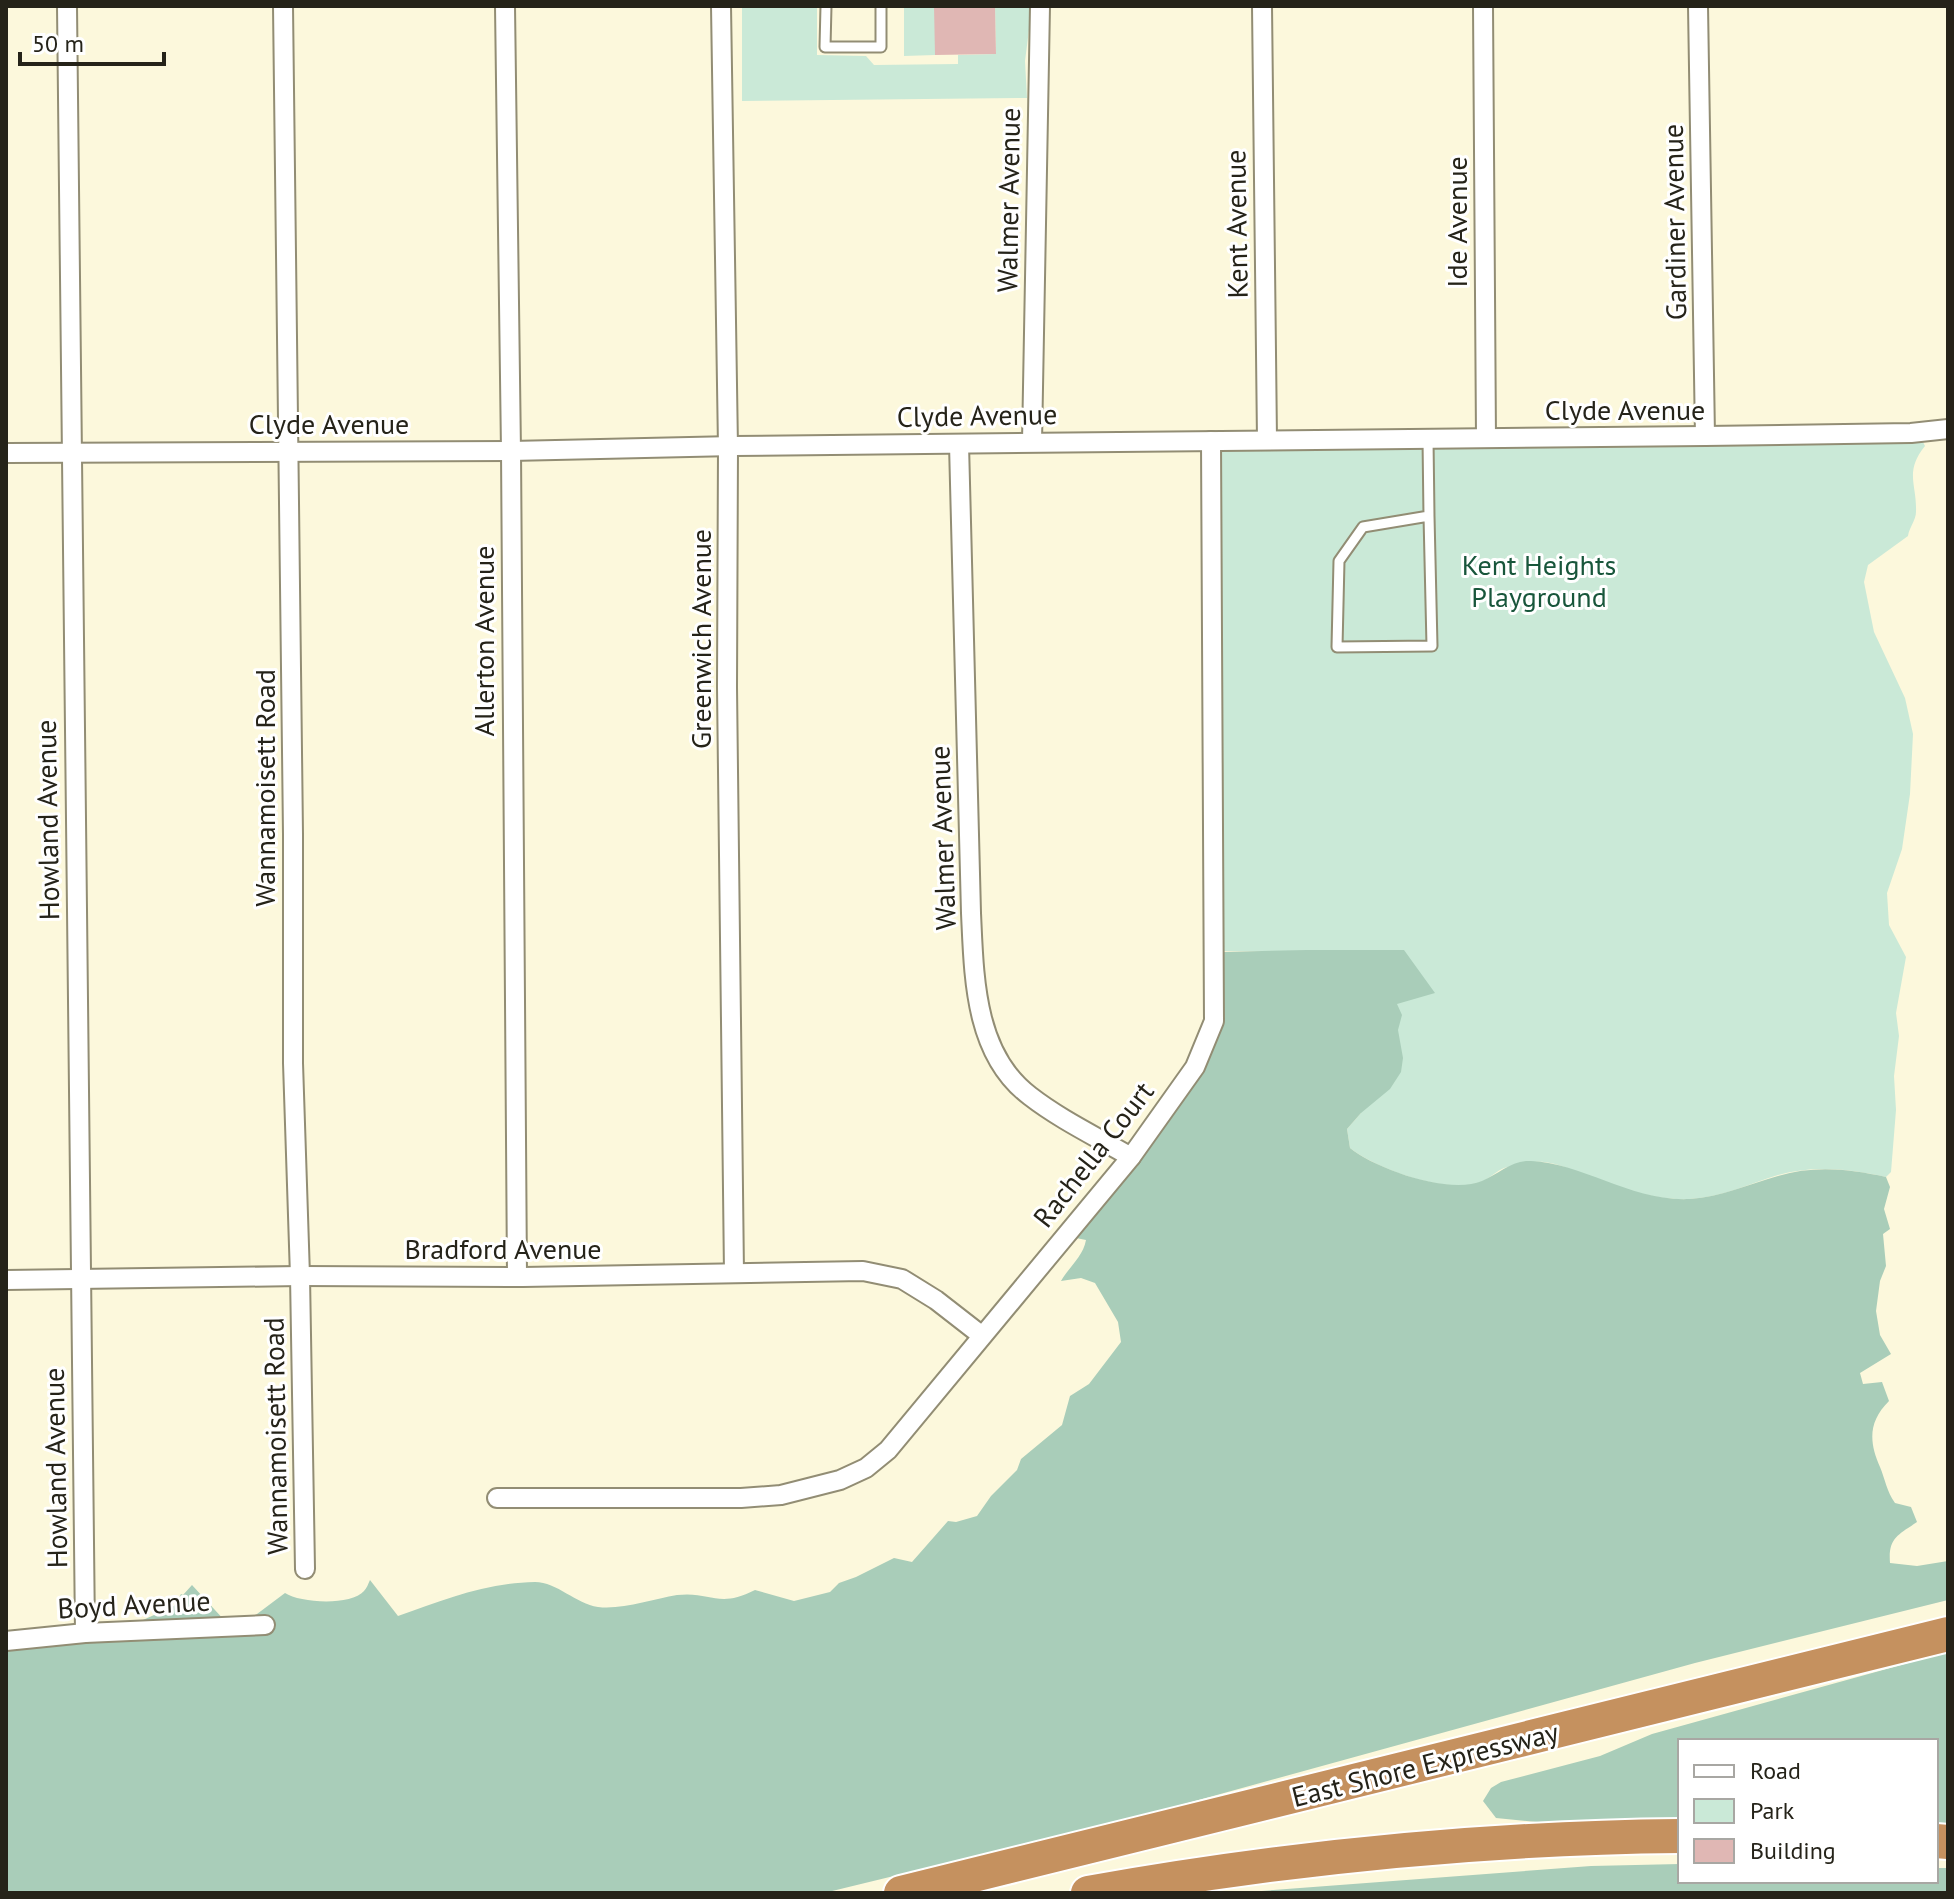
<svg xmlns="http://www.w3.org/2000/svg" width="1954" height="1899" font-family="'PT Sans',sans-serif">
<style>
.green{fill:#cae9d7}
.forest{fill:#a9cdb9}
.building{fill:#e0b7b4}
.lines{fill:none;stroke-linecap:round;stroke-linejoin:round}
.lane-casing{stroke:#928d74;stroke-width:13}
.street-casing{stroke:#928d74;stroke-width:22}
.highway-casing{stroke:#fff;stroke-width:38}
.lane{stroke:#fff;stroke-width:9}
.street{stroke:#fff;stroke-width:18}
.highway{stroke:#c5915f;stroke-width:34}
.labels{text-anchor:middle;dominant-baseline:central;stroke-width:6;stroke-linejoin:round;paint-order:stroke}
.street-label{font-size:28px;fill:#252319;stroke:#fff}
.park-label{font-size:28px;fill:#18563b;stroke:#fff}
</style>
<rect width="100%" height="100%" fill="#fcf8dc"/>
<g class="green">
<path d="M742 6H817V55L866 56 874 65 958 64V55L996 54 995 6H1032L1025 61 1027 98 742 101Z"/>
<path d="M904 6H974L935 7V55L904 56Z"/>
<path d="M1918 432 1925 446C1904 472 1917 484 1916 512 1916 520 1909 528 1908 536L1868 565 1864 582 1874 632 1905 698 1913 734 1910 794 1902 849 1887 893 1889 925 1906 957 1896 1013 1899 1036 1894 1076 1896 1110 1891 1172 1886 1177C1850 1169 1814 1165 1778 1175 1749 1184 1722 1197 1690 1199 1654 1201 1618 1187 1584 1175 1572 1170 1557 1163 1544 1162 1533 1161 1512 1165 1502 1169 1495 1172 1489 1179 1481 1182 1448 1195 1376 1169 1350 1148L1347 1129 1361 1113 1367 952 1223 951 1218 439Z"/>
</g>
<g class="forest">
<path d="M1307 950H1404L1435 993 1397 1004 1402 1015 1398 1030 1403 1058 1401 1072 1390 1089 1361 1113 1347 1129 1350 1148C1376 1169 1449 1195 1482 1181 1499 1174 1512 1160 1531 1161 1583 1163 1632 1202 1690 1199 1721 1197 1749 1184 1778 1176 1814 1165 1850 1169 1886 1177L1890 1187 1884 1209 1890 1229 1883 1234 1886 1266 1880 1281 1876 1311 1880 1335 1891 1354 1860 1373 1863 1384 1882 1382 1889 1401C1868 1422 1869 1442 1880 1467 1885 1479 1887 1492 1895 1503L1911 1507 1917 1522C1898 1535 1888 1538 1890 1563L1917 1566 1948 1561V1600L1695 1663 1148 1814 824 1893H6V1640L141 1629 143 1620 174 1606 181 1594 183 1595 192 1585 226 1622 249 1620 285 1593C300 1603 351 1606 364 1591 367 1588 368 1584 370 1580L398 1616C444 1600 485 1583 535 1582 557 1582 576 1604 598 1607 622 1610 653 1599 677 1595 711 1591 718 1609 755 1590L794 1601 830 1592 839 1583 856 1577 894 1558 912 1562 948 1521 956 1522 977 1516 991 1496 1017 1470 1021 1459 1062 1425 1070 1396 1089 1384 1121 1342 1118 1322 1095 1283 1081 1278 1061 1281C1068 1268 1083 1257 1086 1240L1076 1238 1222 1026V952Z"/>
<path d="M1948 1652V1824H1936V1741H1680V1822L1548 1823 1496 1818 1483 1801 1491 1788 1501 1782 1600 1756 1652 1734Z"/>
<path d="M1680 1864V1881H1936V1868H1948V1893H1234L1591 1866Z"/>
</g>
<path class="building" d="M934 6H995L996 54 935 55Z"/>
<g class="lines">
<g class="lane-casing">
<g id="lane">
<path d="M826 6 825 47H881V6"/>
<path d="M1428 439 1429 516 1363 527 1339 561 1337 647 1432 646 1429 516"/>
</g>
</g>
<g class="street-casing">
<g id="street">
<path d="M67 6 85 1633"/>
<path d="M283 6 293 834V1063L300 1276 305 1569"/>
<path d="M505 6 511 451 517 1276"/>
<path d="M721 6 728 447 727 687 734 1273"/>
<path d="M1262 6 1267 440"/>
<path d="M1483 6 1486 438"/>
<path d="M1698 6 1705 436"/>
<path d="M1032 442 1040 6"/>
<path d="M959 444 971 913C974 976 974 1054 1030 1096 1061 1120 1097 1137 1131 1157"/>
<path d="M6 453 511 451 734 446 1705 436 1911 433 1948 429"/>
<path d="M6 1280 300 1276 523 1277 863 1271 902 1279 936 1300 981 1335"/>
<path d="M497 1498H741L781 1495 840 1480 866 1468 888 1450 1131 1157 1195 1067 1214 1021 1211 441"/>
<path d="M6 1641 85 1633 265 1625"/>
</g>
</g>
<g class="highway-casing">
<g id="highway">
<path d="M1936 1841 1948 1842"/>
<path d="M901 1893 1948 1634"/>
<path d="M1088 1893C1284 1858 1481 1838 1680 1836"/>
</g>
</g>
<use href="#lane" class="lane"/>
<use href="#street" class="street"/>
<use href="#highway" class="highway"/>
</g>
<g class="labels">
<g class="street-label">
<text transform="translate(1008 200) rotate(-89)">Walmer Avenue</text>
<text transform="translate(1456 222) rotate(-90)">Ide Avenue</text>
<text transform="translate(1674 222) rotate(-91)">Gardiner Avenue</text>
<text transform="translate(1236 224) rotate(-91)">Kent Avenue</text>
<text x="1625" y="409">Clyde Avenue</text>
<text transform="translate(977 415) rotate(-1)">Clyde Avenue</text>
<text x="329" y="423">Clyde Avenue</text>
<text transform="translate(700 639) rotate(-90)">Greenwich Avenue</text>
<text transform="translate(483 641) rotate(-90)">Allerton Avenue</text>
<text transform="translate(264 788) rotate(-90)">Wannamoisett Road</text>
<text transform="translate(47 820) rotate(-91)">Howland Avenue</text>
<text transform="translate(942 838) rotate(-92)">Walmer Avenue</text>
<text transform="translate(1093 1154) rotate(-52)">Rachella Court</text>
<text x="503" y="1248">Bradford Avenue</text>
<text transform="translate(275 1436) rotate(-91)">Wannamoisett Road</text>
<text transform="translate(55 1468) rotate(-91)">Howland Avenue</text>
<text transform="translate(134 1604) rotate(-3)">Boyd Avenue</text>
<text transform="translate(1425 1764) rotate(-14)">East Shore Expressway</text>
</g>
<g class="park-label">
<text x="1539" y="564">Kent Heights<tspan x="1539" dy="32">Playground</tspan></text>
</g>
</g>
<rect width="1954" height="1899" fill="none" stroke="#252319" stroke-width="16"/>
<rect x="1678" y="1739" width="260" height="144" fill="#ffffff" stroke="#a8a7a3" stroke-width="2"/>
<rect x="1694" y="1765" width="40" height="12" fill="#ffffff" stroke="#a8a7a3" stroke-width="2"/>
<text x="1750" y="1779" font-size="24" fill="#252319">Road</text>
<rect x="1694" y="1799" width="40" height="24" fill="#cae9d7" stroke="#a8a7a3" stroke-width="2"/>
<text x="1750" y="1819" font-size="24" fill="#252319">Park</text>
<rect x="1694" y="1839" width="40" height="24" fill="#e0b7b4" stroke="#a8a7a3" stroke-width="2"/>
<text x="1750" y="1859" font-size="24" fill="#252319">Building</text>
<path d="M20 52v12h144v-12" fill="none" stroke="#252319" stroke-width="4"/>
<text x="32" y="52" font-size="24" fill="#252319" stroke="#ffffff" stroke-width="6" paint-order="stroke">50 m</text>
</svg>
